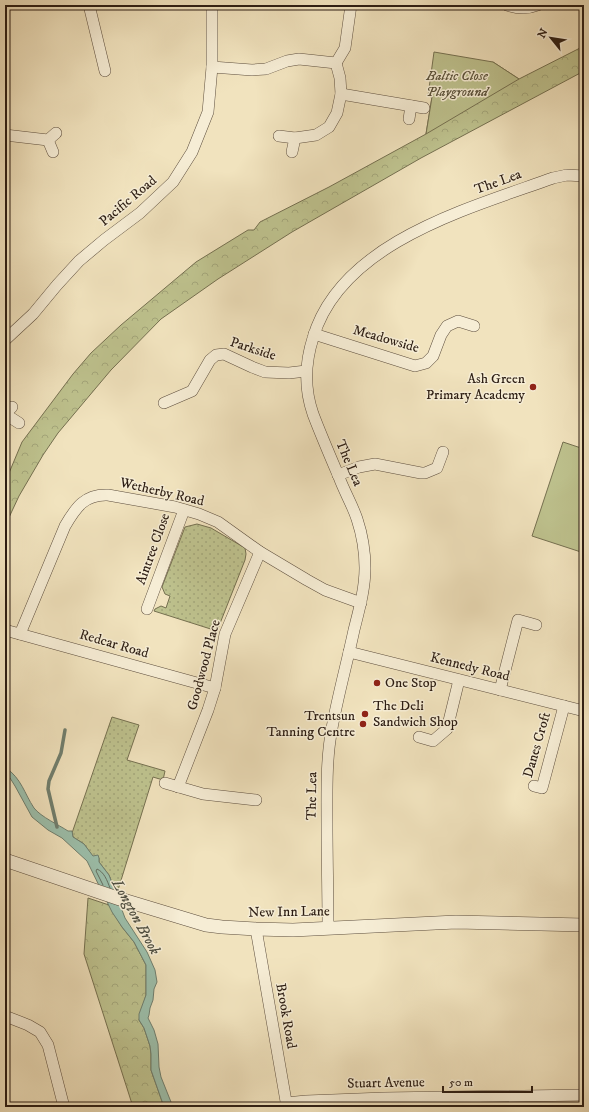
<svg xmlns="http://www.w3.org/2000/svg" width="589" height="1112" font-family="'IM FELL DW Pica',serif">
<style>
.grass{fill:url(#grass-dots);stroke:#757050}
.forest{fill:url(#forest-crowns);stroke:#757050}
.green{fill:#bec28e;stroke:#757050}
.water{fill:#9cbfab;stroke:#6f7e6e}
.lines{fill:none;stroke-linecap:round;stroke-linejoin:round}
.shore{stroke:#646e5f;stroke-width:1}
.stream{stroke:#6f7e6e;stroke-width:3.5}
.minor-casing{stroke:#5d4e3e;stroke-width:12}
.tertiary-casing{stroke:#5d4e3e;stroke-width:14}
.minor{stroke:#f6edd5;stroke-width:11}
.tertiary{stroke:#f6edd5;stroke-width:13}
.poi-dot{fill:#8f2418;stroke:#f6edd5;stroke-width:1.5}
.labels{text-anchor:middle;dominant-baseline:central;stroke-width:3;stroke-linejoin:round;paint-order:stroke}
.park-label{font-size:14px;font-style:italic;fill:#584f38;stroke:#f6edd5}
.street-label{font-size:14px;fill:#2c1d13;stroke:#f6edd5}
.poi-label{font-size:14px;fill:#2c1d13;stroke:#f6edd5;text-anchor:end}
.water-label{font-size:15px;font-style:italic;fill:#4e4e41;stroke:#f6edd5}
</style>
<defs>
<pattern id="grass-dots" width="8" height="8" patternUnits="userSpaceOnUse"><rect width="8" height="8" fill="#bec28e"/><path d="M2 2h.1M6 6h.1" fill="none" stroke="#a3a67a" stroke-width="1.8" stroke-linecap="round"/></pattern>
<pattern id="forest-crowns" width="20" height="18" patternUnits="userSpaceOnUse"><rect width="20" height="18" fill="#bec28e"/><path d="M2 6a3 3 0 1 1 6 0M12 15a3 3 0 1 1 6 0" fill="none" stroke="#a3a67a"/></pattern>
</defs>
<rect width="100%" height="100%" fill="#f1e3be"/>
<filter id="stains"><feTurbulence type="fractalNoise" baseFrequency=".005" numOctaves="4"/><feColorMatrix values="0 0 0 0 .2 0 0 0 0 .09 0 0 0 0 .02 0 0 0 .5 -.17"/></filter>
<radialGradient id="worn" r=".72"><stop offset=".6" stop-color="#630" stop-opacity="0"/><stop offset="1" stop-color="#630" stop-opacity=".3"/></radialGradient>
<g class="grass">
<path d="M197 524 211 528 245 548 246 554 245 560 217 631 154 611 155 609 161 606 166 608 170 596 165 594 162 587 185 527Z"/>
<path d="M112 717 139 725 127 760 165 771 163 780 153 777 118 890 114 888 109 875 99 862V858L93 857 84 844 73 837 72 833Z"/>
</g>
<g class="forest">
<path d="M584 46V71L421 158 292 232 218 279 161 319 111 370 58 433 43 455 19 496 5 526V479L9 473 22 442 73 374 91 353 121 325 196 262 248 230H254L260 222 329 187 426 134 432 97 428 96 493 62 519 79Z"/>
<path d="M88 898 109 905 122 927 134 942 146 965V995L139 1020 144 1028 150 1046 151 1054V1070L164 1107H133L84 954Z"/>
</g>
<g class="green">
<path d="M434 52 493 62 519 79 426 134 432 97 428 96Z"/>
<path d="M563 442 584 449V553L532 536Z"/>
</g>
<path class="water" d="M5 767C22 779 24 793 34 808 41 817 59 825 68 831H72L73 837 84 844 93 856 98 855 99 858V862L109 875 125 918 147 952 155 970 157 982 154 989 153 1000 150 1008 149 1015 148 1018 154 1030 158 1044 159 1067 161 1077 173 1107H164L151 1070V1054L150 1046 144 1028 139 1020V1014L146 995V965L134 942 122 927 112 912 87 861 62 838 48 830 32 817 15 786 10 778 5 776Z"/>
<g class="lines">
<path class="shore" d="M103 885 96 871 97 869C104 872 107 880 110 888"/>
<path class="stream" d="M57 827 48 789 49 781 61 753 65 730"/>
<g class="minor-casing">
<g id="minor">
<path d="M89 5 105 71"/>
<path d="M507 5C518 9 528 9 538 5"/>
<path d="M212 67 252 70 266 69 287 61 299 59 336 63 345 48 351 5"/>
<path d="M341 94 424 108"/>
<path d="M409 119 411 106"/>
<path d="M5 135 48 140 56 133"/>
<path d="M279 136 295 138 316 135 329 127 337 113 341 94 340 78 336 63"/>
<path d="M48 140 53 152"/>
<path d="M292 152 295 138"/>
<path d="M314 334 415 366 426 363 433 356 441 335 447 326 458 321 474 326"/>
<path d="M5 340 33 314 57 285 79 261 104 240 140 213 173 182 192 152 208 112 212 67V5"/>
<path d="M164 403 192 391 210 360 216 355 224 354 252 367 265 372 289 373 306 371"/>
<path d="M5 414 19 423"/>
<path d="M5 414 12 407"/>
<path d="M338 475 359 467 375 464 421 473H425L437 468 443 452"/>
<path d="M147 609 184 510"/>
<path d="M5 630 215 688"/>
<path d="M20 634 65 526C76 507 85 494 108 495L175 507 199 514 218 522 260 552 307 580 325 590 361 603"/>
<path d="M349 652 584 711"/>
<path d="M500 690 518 620 536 625"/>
<path d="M419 737 433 741 447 729 459 680"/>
<path d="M165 783 203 794 256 800"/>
<path d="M534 786 542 788 564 706"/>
<path d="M178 787 208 710 215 688 225 634 260 552"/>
<path d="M328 928C328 893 327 858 327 823 327 791 326 759 332 728 338 695 347 663 354 630 359 610 365 589 365 568 365 551 362 534 357 519 352 504 344 491 339 477 330 456 321 435 313 414 304 388 305 363 313 338 341 242 470 208 553 178L567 175 584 176"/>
<path d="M256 929 287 1107"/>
<path d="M5 1016 28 1025 40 1032 48 1045 64 1107"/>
<path d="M286 1103 306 1101 384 1098 584 1095"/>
</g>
</g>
<g class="tertiary-casing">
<path id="tertiary" d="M5 860 120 899 206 925 222 927 256 929 293 930 456 922 584 925"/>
</g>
<use href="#minor" class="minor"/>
<use href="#tertiary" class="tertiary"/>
</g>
<g class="poi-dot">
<circle cx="533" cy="387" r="4"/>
<circle cx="377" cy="683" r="4"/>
<circle cx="365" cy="714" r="4"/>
<circle cx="363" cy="724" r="4"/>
</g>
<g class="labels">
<g class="park-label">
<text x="457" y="76">Baltic Close<tspan x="457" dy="16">Playground</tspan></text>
</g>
<g class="street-label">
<text transform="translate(498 182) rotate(-20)">The Lea</text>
<text transform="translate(128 201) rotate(-40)">Pacific Road</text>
<text transform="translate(386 339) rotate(16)">Meadowside</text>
<text transform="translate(253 349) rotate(18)">Parkside</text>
<text transform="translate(349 463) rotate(67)">The Lea</text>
<text transform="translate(162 492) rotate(13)">Wetherby Road</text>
<text transform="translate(153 549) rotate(-70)">Aintree Close</text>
<text transform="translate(114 644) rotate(16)">Redcar Road</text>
<text transform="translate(204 665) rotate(-75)">Goodwood Place</text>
<text transform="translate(470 667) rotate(14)">Kennedy Road</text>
<text transform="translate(537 745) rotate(-74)">Danes Croft</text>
<text transform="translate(312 796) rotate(-89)">The Lea</text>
<text transform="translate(289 912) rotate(-1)">New Inn Lane</text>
<text transform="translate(286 1016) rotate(80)">Brook Road</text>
<text transform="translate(386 1083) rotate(-1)">Stuart Avenue</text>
</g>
<g class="poi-label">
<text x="525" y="379">Ash Green<tspan x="525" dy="16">Primary Academy</tspan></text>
<text x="385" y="683" text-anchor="start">One Stop</text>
<text x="373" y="706" text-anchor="start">The Deli<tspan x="373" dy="16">Sandwich Shop</tspan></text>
<text x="355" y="716">Trentsun<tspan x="355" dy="16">Tanning Centre</tspan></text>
</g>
<g class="water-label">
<text transform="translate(136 917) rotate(61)">Longton Brook</text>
</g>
</g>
<rect width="589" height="1112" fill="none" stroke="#f1e3be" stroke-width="20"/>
<rect x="6" y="6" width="577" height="1100" fill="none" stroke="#2c1d13" stroke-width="2"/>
<rect x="10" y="10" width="569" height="1092" fill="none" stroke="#2c1d13"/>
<g transform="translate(551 38) rotate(300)" stroke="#f6edd5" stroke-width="3" paint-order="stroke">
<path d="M0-3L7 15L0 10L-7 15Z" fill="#2c1d13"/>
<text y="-6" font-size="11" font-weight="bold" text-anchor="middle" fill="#2c1d13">N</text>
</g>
<path d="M443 1086v6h89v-6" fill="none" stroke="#2c1d13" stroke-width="2"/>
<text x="449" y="1086" font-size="12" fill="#2c1d13" stroke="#f6edd5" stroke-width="3" paint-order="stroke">50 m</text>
<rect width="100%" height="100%" filter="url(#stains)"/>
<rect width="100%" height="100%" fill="url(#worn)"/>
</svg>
